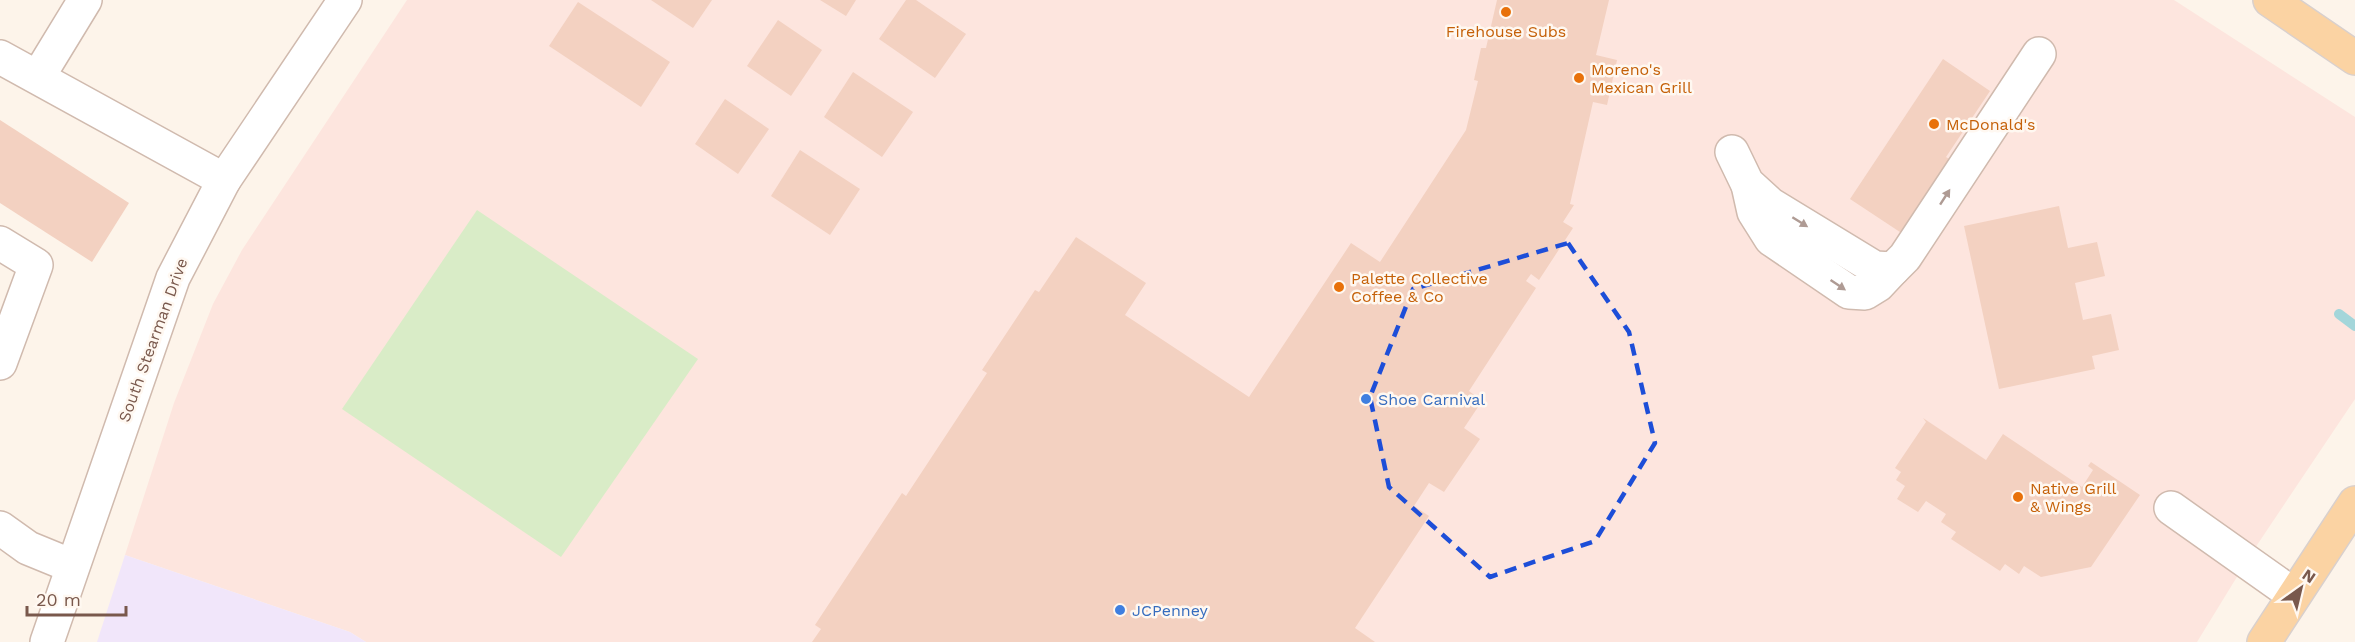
<svg xmlns="http://www.w3.org/2000/svg" width="2355" height="642" font-family="'Work Sans',sans-serif">
<style>
.commercial{fill:#fde5de}
.education{fill:#f1e6fa}
.green{fill:#d9ecc7}
.lines{fill:none;stroke-linecap:round;stroke-linejoin:round}
.stream{stroke:#a3d6da;stroke-width:10}
.building{fill:#f3d1c1}
.minor-casing{stroke:#d0baae;stroke-width:36}
.major-casing{stroke:#d9d0cd;stroke-width:36}
.minor{stroke:#fff;stroke-width:33}
.major{stroke:#fbd3a3;stroke-width:33}
.oneway{fill:#af9b94}
.marked{fill:none;stroke:#1d4ed8;stroke-width:4.5;stroke-dasharray:12 8;stroke-linejoin:round}
.food-dot{fill:#e8710a;stroke:#fff8f1;stroke-width:2}
.shop-dot{fill:#3f7fe0;stroke:#fff8f1;stroke-width:2}
.labels{text-anchor:middle;dominant-baseline:central;stroke-width:5;stroke-linejoin:round;paint-order:stroke}
.food-label{font-size:16px;fill:#c56008;stroke:#fff8f1;text-anchor:start}
.street-label{font-size:16px;fill:#79584c;stroke:#fff8f1}
.shop-label{font-size:16px;fill:#366cbe;stroke:#fff8f1;text-anchor:start}
</style>
<rect width="100%" height="100%" fill="#fdf4ea"/>
<path class="commercial" d="M407 0H2174L2355 117V399L2251 554 2197 642H366L350 632 125 555 174 403 213 304 242 250Z"/>
<path class="education" d="M125 555 350 632 366 642H97Z"/>
<path class="green" d="M477 210 698 359 561 557 342 409Z"/>
<g class="lines">
<path class="stream" d="M2339 314 2355 326"/>
</g>
<g class="building">
<path d="M651 0H712L693 28Z"/>
<path d="M820 0H856L846 16Z"/>
<path d="M906 0H916L966 34 935 78 879 39Z"/>
<path d="M1497 0H1609L1596 55 1617 60 1607 105 1593 102 1570 204 1574 205 1563 222 1573 228 1539 280 1531 274 1526 281 1536 288 1469 391 1482 401 1464 428 1480 439 1444 492 1429 483 1414 506 1429 516 1355 628 1375 642H812L821 629 815 625 902 493 906 496 987 373 982 370 1035 290 1039 292 1076 237 1146 283 1125 315 1249 397 1351 243 1380 262 1466 130 1478 81 1474 80 1481 48H1486Z"/>
<path d="M578 2 670 62 641 107 549 46Z"/>
<path d="M778 20 822 50 791 96 747 66Z"/>
<path d="M1943 59 1990 91 1946 157 1955 163 1906 236 1850 199Z"/>
<path d="M853 72 913 112 882 157 824 117Z"/>
<path d="M725 99 769 129 738 174 695 144Z"/>
<path d="M0 120 129 203 92 262 0 203Z"/>
<path d="M800 150 860 189 830 235 771 196Z"/>
<path d="M2059 206 2068 248 2097 242 2105 276 2075 283 2083 320 2111 314 2119 350 2092 356 2095 369 1999 389 1964 226Z"/>
<path d="M1923 418 1986 460 2003 434 2082 487 2093 470 2088 466 2091 462 2140 495 2091 567 2041 577 2024 566 2019 574 2005 564 2000 571 1951 539 1956 532 1941 522 1946 514 1926 501 1918 512 1897 499 1905 486 1896 480 1901 472 1895 468 1926 422Z"/>
</g>
<g class="lines">
<g class="minor-casing">
<g id="minor">
<path d="M0 57 224 180"/>
<path d="M38 77 85 0"/>
<path d="M1732 152 1747 183 1770 204 1875 268 1893 269 1905 257 2039 54"/>
<path d="M1748 185 1754 212 1771 239 1849 292 1865 293 1878 285 1893 269"/>
<path d="M0 243 36 265 0 363"/>
<path d="M2171 508 2294 595"/>
<path d="M0 528 28 548 72 566"/>
<path d="M47 642 173 278 224 180 345 0"/>
</g>
</g>
<g class="major-casing">
<g id="major">
<path d="M2270 0 2355 58"/>
<path d="M2264 642 2355 503"/>
</g>
</g>
<use href="#minor" class="minor"/>
<use href="#major" class="major"/>
</g>
<defs><path id="oneway-solid" d="M-6-.8H1V-3.2L6.5 0L1 3.2V.8H-6Z" transform="scale(1.5)"/></defs>
<g class="oneway">
<use href="#oneway-solid" transform="translate(1945 197) rotate(-57)"/>
<use href="#oneway-solid" transform="translate(1800 222) rotate(32)"/>
<use href="#oneway-solid" transform="translate(1838 285) rotate(34)"/>
</g>
<path class="marked" d="M1568 243 1629 332 1655 443 1595 541 1490 577 1389 487 1370 397 1413 289Z"/>
<g class="food-dot">
<circle cx="1506" cy="12" r="6"/>
<circle cx="1579" cy="78" r="6"/>
<circle cx="1934" cy="124" r="6"/>
<circle cx="1339" cy="287" r="6"/>
<circle cx="2018" cy="497" r="6"/>
</g>
<g class="shop-dot">
<circle cx="1366" cy="399" r="6"/>
<circle cx="1120" cy="610" r="6"/>
</g>
<g class="labels">
<g class="food-label">
<text x="1506" y="31" text-anchor="middle">Firehouse Subs</text>
<text x="1591" y="69">Moreno's<tspan x="1591" dy="18">Mexican Grill</tspan></text>
<text x="1946" y="124">McDonald's</text>
<text x="1351" y="278">Palette Collective<tspan x="1351" dy="18">Coffee &amp; Co</tspan></text>
<text x="2030" y="488">Native Grill<tspan x="2030" dy="18">&amp; Wings</tspan></text>
</g>
<g class="street-label">
<text transform="translate(153 340) rotate(-70)">South Stearman Drive</text>
</g>
<g class="shop-label">
<text x="1378" y="399">Shoe Carnival</text>
<text x="1132" y="610">JCPenney</text>
</g>
</g>
<g transform="translate(2301 588) rotate(34)" stroke="#fff8f1" stroke-width="4.5" paint-order="stroke">
<path d="M0-4.5L10 22L0 15L-10 22Z" fill="#79584c"/>
<text y="-9" font-size="16" font-weight="bold" text-anchor="middle" fill="#79584c">N</text>
</g>
<path d="M27 606v9h99v-9" fill="none" stroke="#79584c" stroke-width="3"/>
<text x="36" y="606" font-size="18" fill="#79584c" stroke="#fff8f1" stroke-width="4.5" paint-order="stroke">20 m</text>
</svg>
